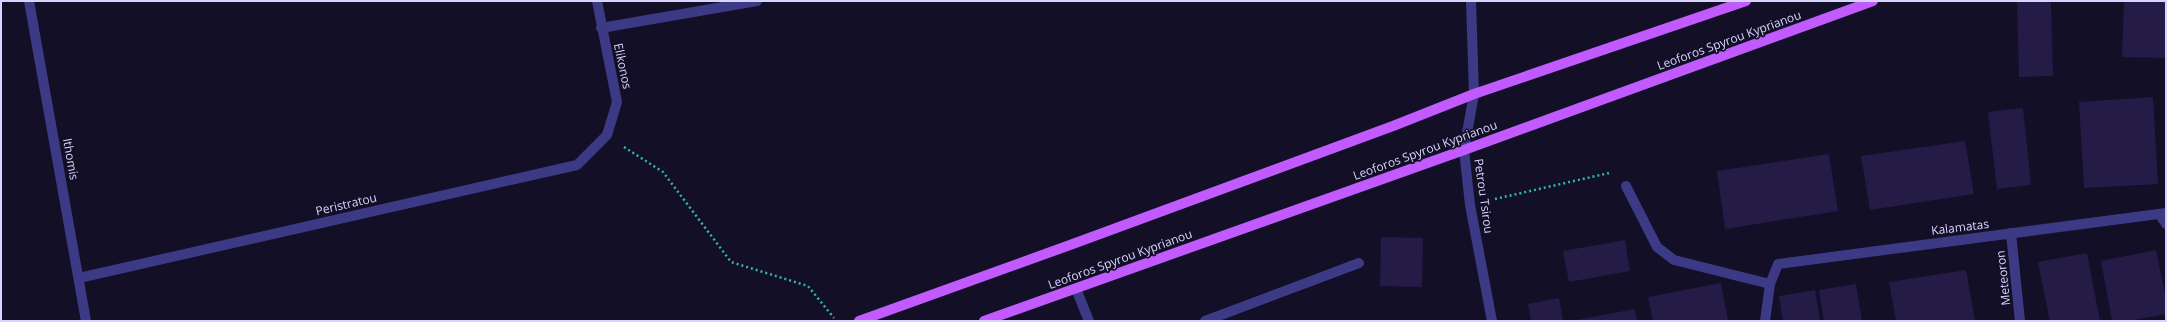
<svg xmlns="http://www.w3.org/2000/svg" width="2167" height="322" font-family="'Open Sans',sans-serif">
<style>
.building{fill:#241b47}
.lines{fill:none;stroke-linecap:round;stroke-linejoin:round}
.path{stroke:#2fb8b0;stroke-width:2.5;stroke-dasharray:2 3;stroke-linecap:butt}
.service{stroke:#3d3a85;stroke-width:10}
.minor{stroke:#3d3a85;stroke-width:10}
.tertiary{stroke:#3d3a85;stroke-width:10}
.primary{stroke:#c25bff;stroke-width:10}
.labels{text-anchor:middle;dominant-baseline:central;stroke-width:3.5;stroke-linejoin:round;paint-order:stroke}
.street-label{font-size:12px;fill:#d9d4ff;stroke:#130f26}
</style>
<rect width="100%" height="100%" fill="#130f26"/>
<g class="building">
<path d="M2017 1H2051L2053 76 2019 77Z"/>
<path d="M2124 1H2166V58L2122 57Z"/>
<path d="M2153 97 2158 184 2084 188 2079 102Z"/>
<path d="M2023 108 2031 185 1997 189 1988 112Z"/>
<path d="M1965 141 1974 194 1870 210 1861 156Z"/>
<path d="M1829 154 1838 211 1725 229 1717 171Z"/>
<path d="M1381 237 1423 238 1422 287 1380 286Z"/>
<path d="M1625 240 1630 271 1569 282 1563 251Z"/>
<path d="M2156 250 2166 298V314L2128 321H2112L2101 261Z"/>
<path d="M2087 253 2100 321H2050L2038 262Z"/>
<path d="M1966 270 1975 321H1896L1889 282Z"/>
<path d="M1721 283 1728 321H1653L1648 297Z"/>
<path d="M1856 284 1862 321H1824L1819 290Z"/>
<path d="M1815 290 1820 321H1783L1779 296Z"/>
<path d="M1559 298 1563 321H1531L1528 304Z"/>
<path d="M1635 309 1637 321H1576V320Z"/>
</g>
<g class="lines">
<g class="path">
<path d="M624 147 663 172 731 262 808 286 834 318"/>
<path d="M1495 199 1609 173"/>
</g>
<g class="service">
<path d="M1626 186 1657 247 1674 260 1770 284"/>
<path d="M1076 289 1089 321"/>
<path d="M1205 321 1359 263"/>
</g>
<g class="minor">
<path d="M29 1 86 321"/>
<path d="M601 28 757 1"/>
<path d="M2159 214 2166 224"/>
<path d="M2011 233 2020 321"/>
<path d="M79 278 577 165 607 135 617 102 597 1"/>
<path d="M1765 321 1770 284 1778 264 2166 213"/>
</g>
<path class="tertiary" d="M1471 1 1474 94 1464 150 1470 205 1492 321"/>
<g class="primary">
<path d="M859 321 1070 245 1393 126 1474 94 1746 1"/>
<path d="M984 321 1464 150 1873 1"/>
</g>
</g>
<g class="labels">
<g class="street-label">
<text transform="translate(1729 40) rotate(-20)">Leoforos Spyrou Kyprianou</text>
<text transform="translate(623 66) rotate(78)">Elikonos</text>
<text transform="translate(1425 150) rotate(-20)">Leoforos Spyrou Kyprianou</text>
<text transform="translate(71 159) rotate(80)">Ithomis</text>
<text transform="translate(1484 196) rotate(82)">Petrou Tsirou</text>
<text transform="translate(346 204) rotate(-13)">Peristratou</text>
<text transform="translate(1960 227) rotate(-7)">Kalamatas</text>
<text transform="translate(1120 259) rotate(-20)">Leoforos Spyrou Kyprianou</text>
<text transform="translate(2003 278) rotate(-96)">Meteoron</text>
</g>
</g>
<rect width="2167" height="322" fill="none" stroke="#d9d4ff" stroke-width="4"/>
</svg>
